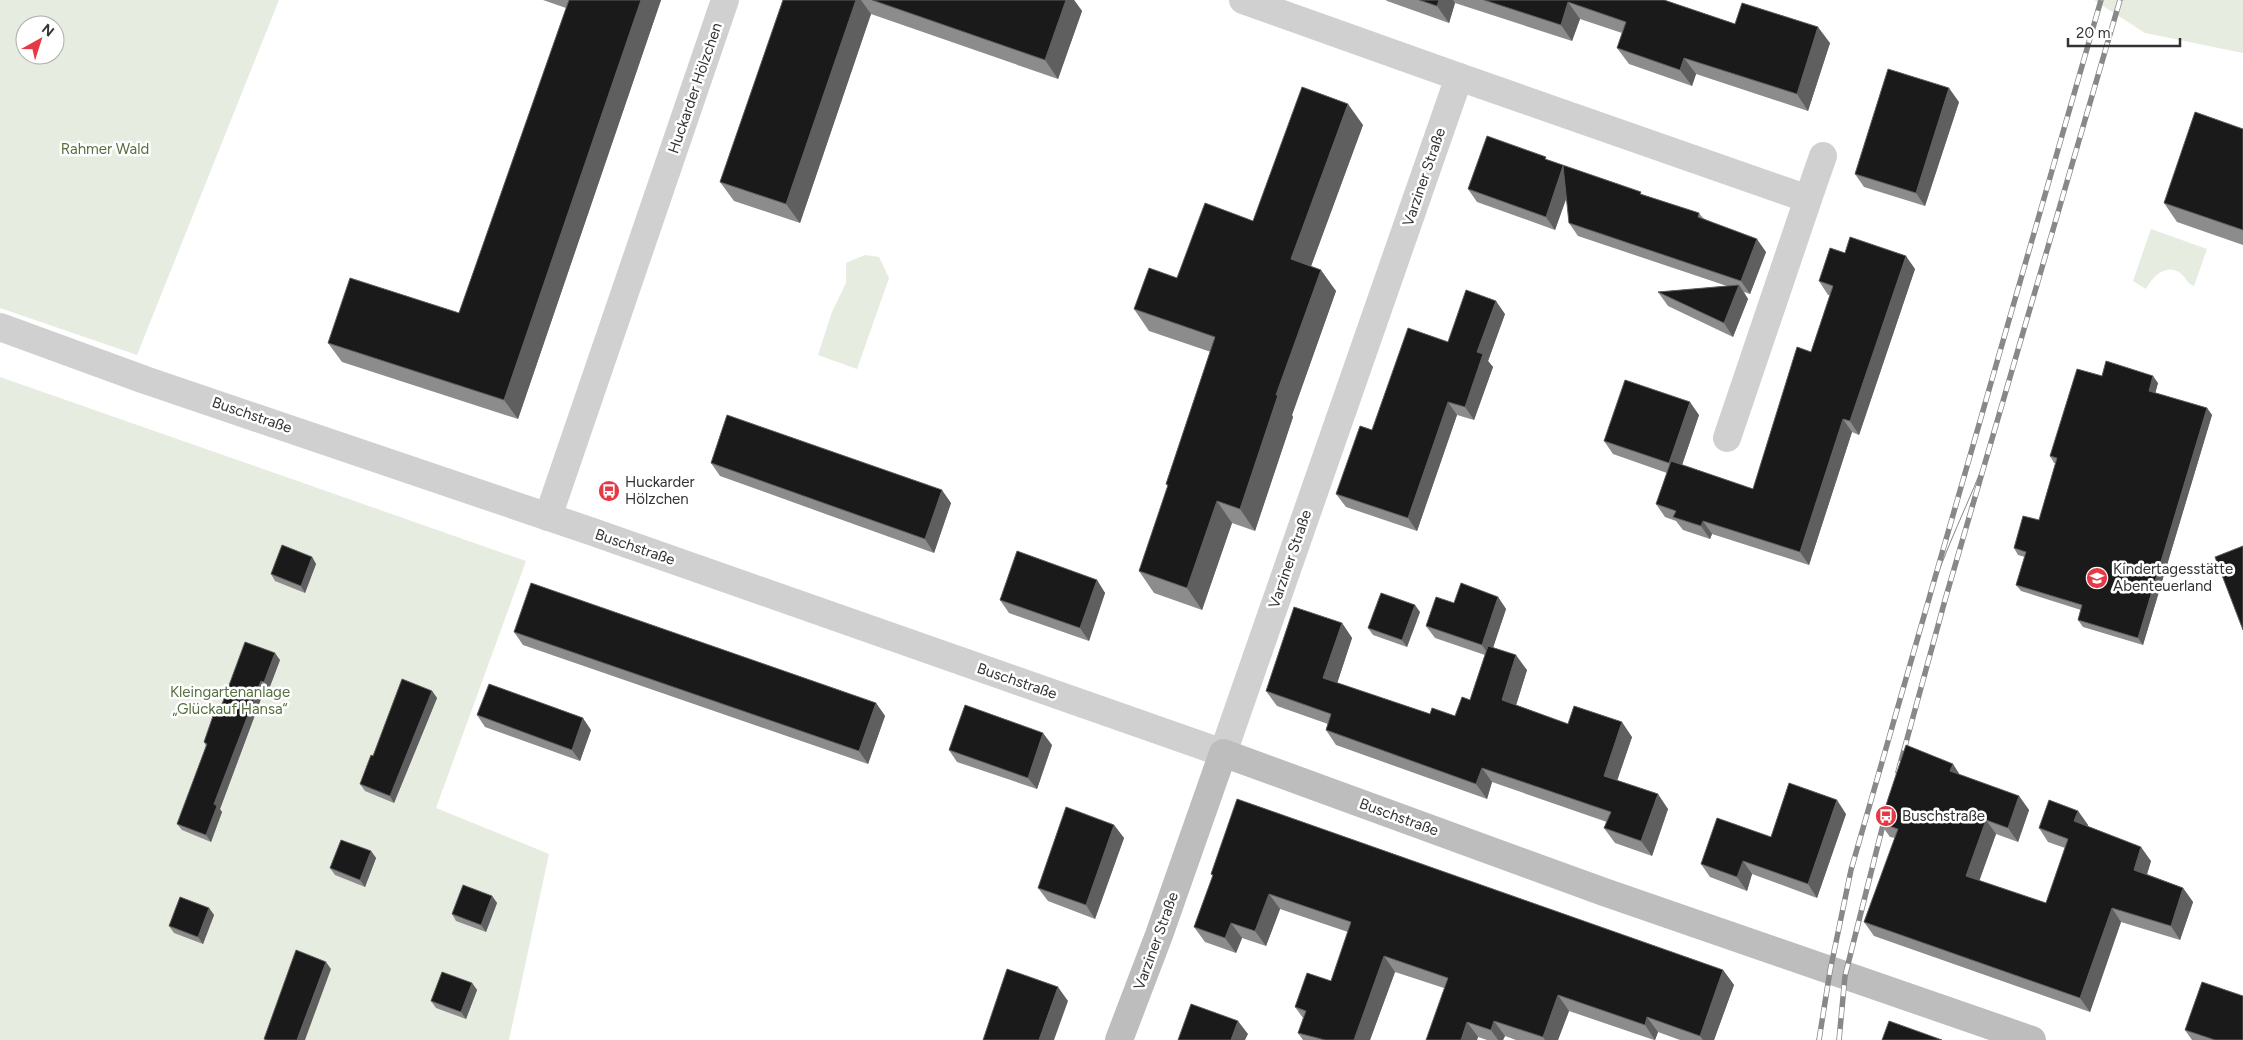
<svg xmlns="http://www.w3.org/2000/svg" width="2243" height="1040" font-family="Figtree,sans-serif">
<style>
.green{fill:#e6ecdf;fill-rule:evenodd}
.lines{fill:none;stroke-linecap:round;stroke-linejoin:round}
.street{stroke:#d0d0d0;stroke-width:28}
.secondary{stroke:#bdbdbd;stroke-width:28}
.tram{stroke:#888;stroke-width:1}
.rail-casing{stroke:#888;stroke-width:5.5}
.rail{stroke:#fff;stroke-width:4;stroke-dasharray:11;stroke-linecap:butt}
.wall{fill:#8c8c8c}
.shaded-wall{fill:#5f5f5f}
.building{fill:#1a1a1a;stroke:#5f5f5f}
.labels{text-anchor:middle;dominant-baseline:central;stroke-width:5;stroke-linejoin:round;paint-order:stroke}
.street-label{font-size:15px;fill:#333;stroke:#fff}
.park-label{font-size:15px;fill:#56703f;stroke:#fff}
.poi-label{font-size:15px;fill:#333;stroke:#fff;text-anchor:start}
</style>
<rect width="100%" height="100%" fill="#fff"/>
<g class="green">
<path d="M0 0H279L137 355 0 308ZM25 25H55V55H25Z"/>
<path d="M2094 0H2243V53L2145 33Z"/>
<path d="M2151 229 2207 249 2194 286C2186 283 2187 278 2180 273 2166 263 2152 277 2146 289L2133 281Z"/>
<path d="M865 255 879 257 889 278 857 369 818 355 832 312 846 283V263Z"/>
<path d="M0 377 526 561 436 808 549 854 509 1040H0Z"/>
</g>
<g class="lines">
<g class="street">
<path d="M1243 0 1459 77"/>
<path d="M1808 199 1823 156"/>
<path d="M0 327 145 380 593 532 1223 753 1459 77 1808 199 1727 438"/>
<path d="M548 517 725 0"/>
</g>
<path class="secondary" d="M1119 1040 1159 935 1223 753 1604 892 2032 1040"/>
<path class="tram" d="M1935 582C1953 530 1979 483 1995 431"/>
<g class="rail-casing">
<g id="rail">
<path d="M1898 772 1945 600 2120 0"/>
<path d="M1819 1040 1830 971 1851 870 2101 0"/>
<path d="M1839 1040 1845 976 1886 813"/>
</g>
</g>
<use href="#rail" class="rail"/>
</g>
<g class="wall">
<path d="M543 0H661L518 419 342 362 328 343 459 313 566 8Z"/>
<path d="M783 0H1074L1082 11 1058 79 871 14 800 223 734 201 720 182Z"/>
<path d="M1386 0H1664L1735 24 1830 43 1808 111 1696 74 1692 86 1629 64 1617 48 1622 33 1580 19 1572 41 1455 3 1449 23 1387 1Z"/>
<path d="M1959 102 1925 206 1864 187 1855 174Z"/>
<path d="M1363 125 1311 266 1336 291 1292 415 1293 417 1255 531 1232 523 1202 610 1154 593 1139 571 1168 487 1166 484 1211 352 1149 331 1134 309 1253 221Z"/>
<path d="M2243 129V245L2177 222 2164 203Z"/>
<path d="M1548 160 1644 195 1699 213 1703 218 1766 252 1750 294 1744 292 1748 299 1733 337 1668 306 1658 292 1727 286 1578 236 1569 223 1567 197 1555 230 1477 202 1468 189Z"/>
<path d="M1845 253 1915 269 1859 435 1852 432 1809 565 1712 534 1710 539 1683 530 1676 521 1665 517 1656 504 1667 473 1613 454 1604 441 1699 415 1682 465 1753 489 1811 352 1830 295H1828L1819 281Z"/>
<path d="M1505 314 1488 361 1493 367 1474 420 1457 415 1417 531 1346 507 1336 494 1372 430 1448 342Z"/>
<path d="M2102 376 2158 383 2155 393 2207 408 2212 415 2143 645 2083 627 2078 620 2081 610 2021 591 2016 585 2025 557 2018 555 2014 548 2039 520 2056 463H2054L2050 456Z"/>
<path d="M711 463 951 503 934 553 720 476Z"/>
<path d="M312 557 316 564 305 593 275 581 271 574Z"/>
<path d="M1097 580 1105 593 1089 641 1009 613 1000 600Z"/>
<path d="M1498 597 1506 609 1493 647 1527 670 1516 705 1568 724 1632 737 1617 780 1668 809 1652 856 1615 843 1604 828 1607 822 1492 782 1487 799 1336 745 1326 730 1328 724 1277 706 1266 691 1342 623 1352 638 1337 683 1430 714 1455 716 1470 700 1485 655 1435 638 1426 626 1454 603Z"/>
<path d="M1420 612 1407 647 1373 635 1368 628Z"/>
<path d="M514 632 876 703 885 716 868 764 523 645Z"/>
<path d="M280 660 269 689 265 688 220 809 222 812 211 842 182 830 177 824 206 746 204 742Z"/>
<path d="M432 691 437 698 394 803 365 791 360 784 373 756Z"/>
<path d="M477 715 591 730 580 761 485 727Z"/>
<path d="M1052 745 1037 789 957 762 949 750Z"/>
<path d="M1960 775 2019 796 2029 810 2018 842 1996 834 1979 881 2046 903 2065 848 2048 842 2039 828 2078 811 2088 825 2087 826 2151 861 2147 874 2183 888 2193 902 2180 940 2121 922 2090 1012 1874 936 1864 922 1895 838 1890 837 1880 823Z"/>
<path d="M1846 814 1817 898 1752 874 1747 891 1710 877 1701 864 1771 837Z"/>
<path d="M1114 825 1124 838 1095 919 1048 901 1038 888Z"/>
<path d="M371 851 376 858 365 887 335 875 330 868Z"/>
<path d="M1211 874 1723 970 1734 985 1714 1040H1680L1658 1032 1655 1040H1654L1569 1011 1558 1040H1516L1505 1036 1503 1040H1487L1478 1037 1477 1040 1444 988 1395 972 1370 1040H1303L1298 1033 1303 1018 1295 1007 1331 981 1348 932 1280 909 1266 946 1242 938 1236 953 1205 942 1194 927 1213 877Z"/>
<path d="M492 896 497 903 486 932 456 921 452 914Z"/>
<path d="M209 908 214 915 203 944 174 933 169 926Z"/>
<path d="M472 983 477 990 466 1019 436 1008 431 1001Z"/>
<path d="M2185 1030 2243 1040H2192Z"/>
</g>
<g class="shaded-wall">
<path d="M641 0H661L518 419 504 400Z"/>
<path d="M856 0H861L871 14 800 223 786 204Z"/>
<path d="M1066 0H1074L1082 11 1058 79 1045 60Z"/>
<path d="M1439 0H1453L1455 3 1449 23 1437 6Z"/>
<path d="M1568 2 1580 19 1572 41 1561 25Z"/>
<path d="M1818 27 1830 43 1808 111 1797 94Z"/>
<path d="M1684 58 1696 74 1692 86 1680 70Z"/>
<path d="M1949 88 1959 102 1925 206 1916 193Z"/>
<path d="M1348 104 1363 125 1306 280 1291 259Z"/>
<path d="M1563 166 1573 179 1555 230 1546 217Z"/>
<path d="M1757 239 1766 252 1750 294 1741 281Z"/>
<path d="M1906 256 1915 269 1859 435 1850 421Z"/>
<path d="M1321 270 1336 291 1292 415 1293 417 1255 531 1240 509 1276 395Z"/>
<path d="M1739 285 1748 299 1733 337 1724 323Z"/>
<path d="M1496 301 1505 314 1488 361 1493 367 1474 420 1465 407 1477 352Z"/>
<path d="M2153 376 2158 383 2154 398 2149 391Z"/>
<path d="M1448 402 1457 415 1417 531 1408 518Z"/>
<path d="M1690 402 1699 415 1678 477 1669 463Z"/>
<path d="M2207 408 2212 415 2143 645 2138 638Z"/>
<path d="M1843 419 1852 432 1809 565 1800 552Z"/>
<path d="M942 490 951 503 934 553 925 539Z"/>
<path d="M1217 501 1232 523 1202 610 1187 588Z"/>
<path d="M1703 521 1712 534 1710 539 1701 526Z"/>
<path d="M312 557 316 564 305 593 301 586Z"/>
<path d="M1097 580 1105 593 1089 641 1080 628Z"/>
<path d="M1498 597 1506 609 1490 657 1482 645Z"/>
<path d="M1415 605 1420 612 1407 647 1402 640Z"/>
<path d="M1342 623 1352 638 1334 693 1323 678Z"/>
<path d="M275 653 280 660 269 689 264 682Z"/>
<path d="M1516 655 1527 670 1513 715 1502 700Z"/>
<path d="M261 681 265 688 220 809 222 812 211 842 206 835 214 804Z"/>
<path d="M432 691 437 698 394 803 390 796Z"/>
<path d="M876 703 885 716 868 764 859 751Z"/>
<path d="M583 718 591 730 580 761 572 750Z"/>
<path d="M1622 722 1632 737 1614 790 1604 776Z"/>
<path d="M1043 733 1052 745 1037 789 1028 778Z"/>
<path d="M1953 764 1962 778 1950 771Z"/>
<path d="M1482 768 1492 782 1487 799 1476 784Z"/>
<path d="M1658 794 1668 809 1652 856 1641 841Z"/>
<path d="M2019 796 2029 810 2018 842 2008 828Z"/>
<path d="M1837 800 1846 814 1817 898 1808 884Z"/>
<path d="M2078 811 2088 825 2084 835 2074 821Z"/>
<path d="M1986 820 1996 834 1976 890 1966 876Z"/>
<path d="M1114 825 1124 838 1095 919 1086 905Z"/>
<path d="M2141 847 2151 861 2144 884 2134 870Z"/>
<path d="M371 851 376 858 365 887 360 880Z"/>
<path d="M1743 861 1752 874 1747 891 1737 877Z"/>
<path d="M2183 888 2193 902 2180 940 2171 926Z"/>
<path d="M1269 894 1280 909 1266 946 1255 931Z"/>
<path d="M492 896 497 903 486 932 481 925Z"/>
<path d="M209 908 214 915 203 944 198 937Z"/>
<path d="M2112 908 2121 922 2090 1012 2080 998Z"/>
<path d="M1231 923 1242 938 1236 953 1225 938Z"/>
<path d="M1384 956 1395 972 1370 1040H1354Z"/>
<path d="M326 962 331 969 305 1040H297Z"/>
<path d="M1723 970 1734 985 1714 1040H1703L1700 1036Z"/>
<path d="M472 983 477 990 466 1019 461 1012Z"/>
<path d="M1058 987 1068 1001 1054 1040H1039Z"/>
<path d="M1558 995 1569 1011 1558 1040H1545L1543 1037Z"/>
<path d="M1647 1017 1658 1032 1655 1040 1645 1025Z"/>
<path d="M1238 1021 1248 1034 1245 1040H1231Z"/>
<path d="M1494 1021 1505 1036 1503 1040H1498L1491 1030Z"/>
<path d="M1467 1022 1478 1037 1477 1040H1461Z"/>
</g>
<g class="building">
<path d="M569 0H641L504 400 328 343 350 278 459 313Z"/>
<path d="M783 0H856L786 204 720 182Z"/>
<path d="M872 0H1066L1045 60Z"/>
<path d="M1419 0H1439L1437 6Z"/>
<path d="M1484 0H1664L1735 24 1742 3 1818 27 1797 94 1684 58 1680 70 1617 48 1626 22 1568 2 1561 25Z"/>
<path d="M1888 69 1949 88 1916 193 1855 174Z"/>
<path d="M1302 87 1348 104 1291 259 1321 270 1276 395H1278L1240 509 1217 501 1187 588 1139 571 1168 485 1166 484 1215 337 1134 309 1149 268 1177 278 1205 203 1253 221Z"/>
<path d="M2195 112 2243 129V230L2164 203Z"/>
<path d="M1487 136 1546 157 1545 159 1641 192 1640 194 1699 213 1698 217 1757 239 1741 281 1569 223 1563 166 1546 217 1468 189Z"/>
<path d="M1850 237 1906 256 1850 421 1843 419 1800 552 1703 521 1701 526 1673 517 1676 511 1656 504 1671 461 1753 489 1797 347 1811 352 1833 286 1819 281 1830 248 1845 253Z"/>
<path d="M1739 285 1724 323 1658 292Z"/>
<path d="M1466 290 1496 301 1477 352 1483 354 1465 407 1448 402 1408 518 1336 494 1360 426 1372 430 1408 328 1448 342Z"/>
<path d="M2106 361 2153 376 2149 391 2207 408 2138 638 2078 620 2082 605 2016 585 2026 552 2014 548 2023 516 2039 520 2057 458 2050 456 2077 369 2102 376Z"/>
<path d="M1625 380 1690 402 1669 463 1604 441Z"/>
<path d="M727 415 942 490 925 539 711 463Z"/>
<path d="M282 545 312 557 301 586 271 574Z"/>
<path d="M2243 546V630L2215 557Z"/>
<path d="M1017 551 1097 580 1080 628 1000 600Z"/>
<path d="M531 583 876 703 859 751 514 632Z"/>
<path d="M1461 583 1498 597 1482 645 1426 626 1436 597 1454 603Z"/>
<path d="M1381 593 1415 605 1402 640 1368 628Z"/>
<path d="M1294 607 1342 623 1323 678 1430 714 1432 708 1455 716 1462 697 1470 700 1488 646 1516 655 1502 700 1568 724 1574 706 1622 722 1604 776 1658 794 1641 841 1604 828 1611 812 1482 768 1476 784 1326 730 1331 714 1266 691Z"/>
<path d="M245 642 275 653 264 682 261 681 214 804 217 806 206 835 177 824 207 744 204 742 214 713 218 715Z"/>
<path d="M402 679 432 691 390 796 360 784 371 755 373 756Z"/>
<path d="M489 684 583 718 572 750 477 715Z"/>
<path d="M965 705 1043 733 1028 778 949 750Z"/>
<path d="M1906 745 1953 764 1950 771 2019 796 2008 828 1986 820 1966 876 2046 903 2068 839 2039 828 2049 800 2078 811 2074 821 2141 847 2134 870 2183 888 2171 926 2112 908 2080 998 1864 922 1898 829 1880 823Z"/>
<path d="M1789 783 1837 800 1808 884 1743 861 1737 877 1701 864 1717 818 1771 837Z"/>
<path d="M1237 799 1723 970 1700 1036 1647 1017 1645 1025 1558 995 1543 1037 1494 1021 1491 1030 1467 1022 1461 1040H1426L1448 978 1384 956 1354 1040H1325L1298 1033 1306 1011 1295 1007 1307 973 1331 981 1351 922 1269 894 1255 931 1231 923 1225 938 1194 927 1213 875 1211 874Z"/>
<path d="M1066 807 1114 825 1086 905 1038 888Z"/>
<path d="M341 840 371 851 360 880 330 868Z"/>
<path d="M463 885 492 896 481 925 452 914Z"/>
<path d="M180 897 209 908 198 937 169 926Z"/>
<path d="M296 950 326 962 297 1040H267L264 1039Z"/>
<path d="M1007 969 1058 987 1039 1040H983Z"/>
<path d="M442 972 472 983 461 1012 431 1001Z"/>
<path d="M2202 982 2243 996V1040H2215L2185 1030Z"/>
<path d="M1191 1004 1238 1021 1231 1040H1178Z"/>
<path d="M1889 1021 1942 1040H1882Z"/>
</g>
<defs>
<g id="bus-disc" transform="scale(1.125)"><circle r="9.5" fill="#e63946" stroke="#fff"/><path d="M-5-6H5V4H4V6H2V4H-2V6H-4V4H-5ZM-3.5-4V0h7V-4ZM-3.5 1.2v1.5H-2V1.2ZM2 1.2v1.5H3.5V1.2Z" fill="#fff"/></g>
<g id="school-disc" transform="scale(1.125)"><circle r="9.5" fill="#e63946" stroke="#fff"/><path d="M0-5L7-2L0 1L-7-2ZM-4 1L0 2.5L4 1V4Q0 6-4 4Z" fill="#fff"/></g>
</defs>
<g fill-rule="evenodd">
<use href="#bus-disc" x="609" y="491"/>
<use href="#school-disc" x="2097" y="578"/>
<use href="#bus-disc" x="1886" y="816"/>
</g>
<g class="labels">
<g class="street-label">
<text transform="translate(695 88) rotate(-71)">Huckarder Hölzchen</text>
<text transform="translate(1424 177) rotate(-71)">Varziner Straße</text>
<text transform="translate(252 415) rotate(19)">Buschstraße</text>
<text transform="translate(635 547) rotate(19)">Buschstraße</text>
<text transform="translate(1290 559) rotate(-71)">Varziner Straße</text>
<text transform="translate(1017 681) rotate(19)">Buschstraße</text>
<text transform="translate(1399 817) rotate(20)">Buschstraße</text>
<text transform="translate(1156 941) rotate(-70)">Varziner Straße</text>
</g>
<g class="park-label">
<text x="105" y="149">Rahmer Wald</text>
<text x="230" y="692">Kleingartenanlage<tspan x="230" dy="17">„Glückauf Hansa“</tspan></text>
</g>
<g class="poi-label">
<text x="625" y="482">Huckarder<tspan x="625" dy="17">Hölzchen</tspan></text>
<text x="2113" y="569">Kindertagesstätte<tspan x="2113" dy="17">Abenteuerland</tspan></text>
<text x="1902" y="816">Buschstraße</text>
</g>
</g>
<g transform="translate(40 40) rotate(39)"><circle r="24" fill="#ffffff" stroke="#adadad"/>
<path d="M0-4L9 19L0 12L-9 19Z" fill="#e63946"/>
<text y="-8" font-size="14" font-weight="bold" text-anchor="middle" fill="#333333">N</text>
</g>
<path d="M2068 38v8h112v-8" fill="none" stroke="#333333" stroke-width="2.5"/>
<text x="2076" y="38" font-size="15" fill="#333333" stroke="#ffffff" stroke-width="4" paint-order="stroke">20 m</text>
</svg>
